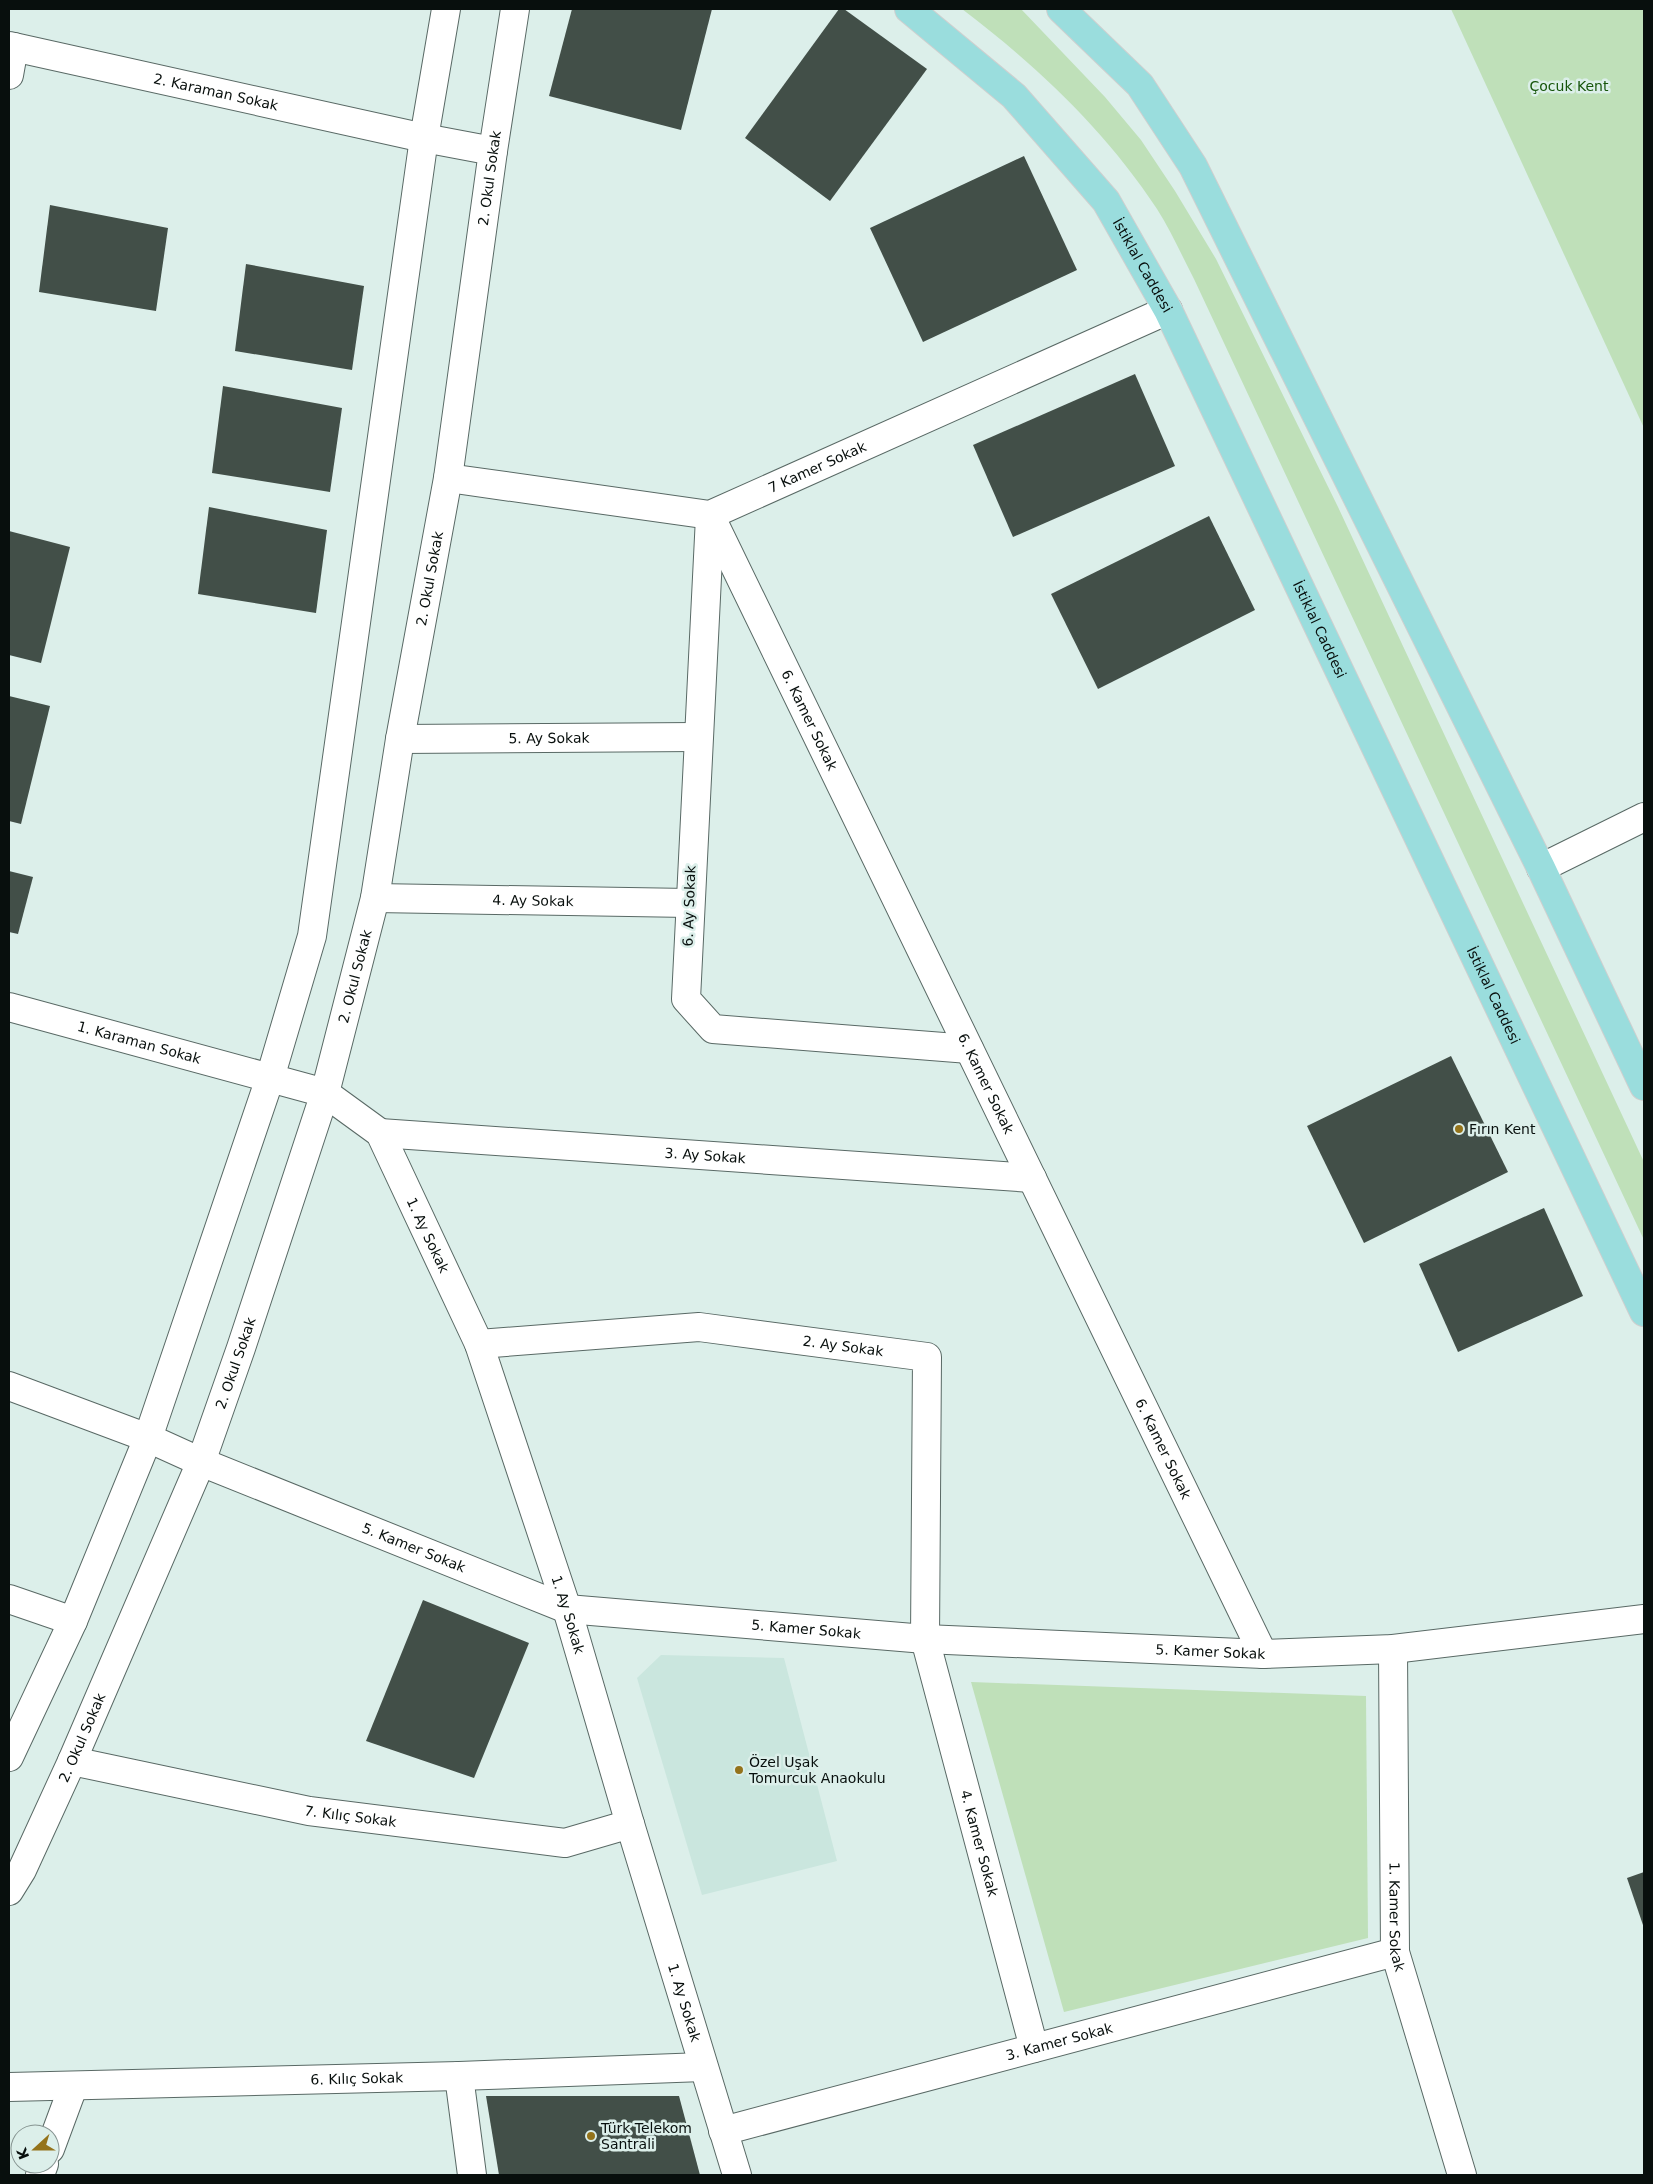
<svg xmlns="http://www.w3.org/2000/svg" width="1653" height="2184" font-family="'DejaVu Sans',sans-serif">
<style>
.built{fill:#cae6de}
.green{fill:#bfe0b9}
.building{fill:#424f48}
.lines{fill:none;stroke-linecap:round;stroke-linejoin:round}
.minor-casing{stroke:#596965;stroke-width:30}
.tertiary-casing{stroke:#596965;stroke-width:30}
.primary-casing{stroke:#cecfcf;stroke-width:30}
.minor{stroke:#fff;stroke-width:28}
.tertiary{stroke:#fff;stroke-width:28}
.primary{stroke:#9adddd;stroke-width:28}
.poi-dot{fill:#94731b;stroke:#dcefea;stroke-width:2}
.labels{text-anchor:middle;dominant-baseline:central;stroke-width:5;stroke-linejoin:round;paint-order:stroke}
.park-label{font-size:14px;fill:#16550a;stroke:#dcefea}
.street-label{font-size:14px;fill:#080f0d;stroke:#dcefea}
.poi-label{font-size:14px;fill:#080f0d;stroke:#dcefea;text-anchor:start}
</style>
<rect width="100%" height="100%" fill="#dcefea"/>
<path class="built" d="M661 1655 784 1658 837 1861 702 1895 637 1678Z"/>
<g class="green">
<path d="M962 9H1021L1105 97 1141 140 1175 191 1216 259 1338 507 1644 1162V1240L1194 279C1182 256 1171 231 1157 209 1105 130 1037 66 962 9Z"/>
<path d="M1451 9H1644V428Z"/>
<path d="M971 1682 1366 1696 1368 1938 1064 2012Z"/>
</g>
<g class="building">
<path d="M572 9H712L681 130 549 96Z"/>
<path d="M839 9H844L927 69 830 201 745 138Z"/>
<path d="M1024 156 1077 270 923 342 870 228Z"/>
<path d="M50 205 168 228 156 311 39 292Z"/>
<path d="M246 264 364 286 352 370 235 351Z"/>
<path d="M1135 374 1175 466 1013 537 973 445Z"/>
<path d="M223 386 342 408 330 492 212 473Z"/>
<path d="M209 507 327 530 316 613 198 594Z"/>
<path d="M1209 516 1255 610 1098 689 1051 594Z"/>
<path d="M9 531 70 547 41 663 9 655Z"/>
<path d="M9 696 50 706 21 824 9 821Z"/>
<path d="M9 871 33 877 18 934 9 932Z"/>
<path d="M1451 1056 1508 1172 1364 1243 1307 1126Z"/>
<path d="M1544 1208 1583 1296 1458 1352 1419 1264Z"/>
<path d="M423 1600 529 1643 474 1778 366 1741Z"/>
<path d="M1644 1872V1928L1627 1878Z"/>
<path d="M486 2096H679L700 2175H499Z"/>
</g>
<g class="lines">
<g class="minor-casing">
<g id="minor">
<path id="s1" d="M9 46 424 138"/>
<path d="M9 75 14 47"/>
<path id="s2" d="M448 478 710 515 1168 310"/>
<path id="s3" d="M710 515 1263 1654"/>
<path d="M710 517 686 999 713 1029 969 1049"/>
<path id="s4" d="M400 739 697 737"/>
<path d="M1541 868 1644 817"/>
<path id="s5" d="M375 898 689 903"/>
<path id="s6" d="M9 1007 270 1078"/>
<path id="s7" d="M325 1093 380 1133 479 1344 567 1609 630 1824 737 2175"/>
<path id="s8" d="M380 1133 1032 1178"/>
<path id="s9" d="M479 1344 699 1327 927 1357 925 1639 1034 2048"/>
<path id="s10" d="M9 1386 148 1438 201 1462 567 1609 925 1639 1263 1654 1393 1649 1644 1619"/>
<path d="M9 1599 73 1621"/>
<path id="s11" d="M1393 1649 1395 1952 1462 2175"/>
<path id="s12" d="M72 1761 309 1811 565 1843 630 1824"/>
<path d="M459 2076 472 2175"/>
<path id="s13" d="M9 2087 459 2076 703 2067"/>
<path id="s14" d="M723 2131 1395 1952"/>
<path d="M50 2149 73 2087"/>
<path d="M40 2175 44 2164"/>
</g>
</g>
<g class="tertiary-casing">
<g id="tertiary">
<path d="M424 138 493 151"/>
<path d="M270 1078 325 1093"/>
<path d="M9 1757 73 1621 148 1438 270 1078 312 936 424 138 446 9"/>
<path id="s15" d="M9 1891 22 1870 72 1761 201 1462 241 1348 325 1093 375 898 400 739 448 478 493 151 515 9"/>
</g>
</g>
<g class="primary-casing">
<g id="primary">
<path id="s16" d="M909 9 1014 96 1106 201 1168 310 1644 1312"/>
<path d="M1061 9 1140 85 1193 166 1541 868 1644 1086"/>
</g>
</g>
<use href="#minor" class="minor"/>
<use href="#tertiary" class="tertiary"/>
<use href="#primary" class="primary"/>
</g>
<g class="poi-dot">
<circle cx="1459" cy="1129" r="5"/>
<circle cx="739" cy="1770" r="5"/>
<circle cx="591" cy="2136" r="5"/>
</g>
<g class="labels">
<g class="park-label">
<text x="1569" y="86">Çocuk Kent</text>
</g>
<g class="street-label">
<text stroke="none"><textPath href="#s1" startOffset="212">2. Karaman Sokak</textPath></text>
<text stroke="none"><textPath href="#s15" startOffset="1790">2. Okul Sokak</textPath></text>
<text stroke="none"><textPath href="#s16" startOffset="350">İstiklal Caddesi</textPath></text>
<text stroke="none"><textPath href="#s2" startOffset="382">7 Kamer Sokak</textPath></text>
<text stroke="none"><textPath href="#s15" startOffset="1385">2. Okul Sokak</textPath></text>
<text stroke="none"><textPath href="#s16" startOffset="755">İstiklal Caddesi</textPath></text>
<text stroke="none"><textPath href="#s3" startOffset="228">6. Kamer Sokak</textPath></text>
<text stroke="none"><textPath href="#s4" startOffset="149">5. Ay Sokak</textPath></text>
<text stroke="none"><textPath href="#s5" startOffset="158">4. Ay Sokak</textPath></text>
<text transform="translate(689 906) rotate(-88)">6. Ay Sokak</text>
<text stroke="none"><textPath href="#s15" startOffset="980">2. Okul Sokak</textPath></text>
<text stroke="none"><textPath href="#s16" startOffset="1160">İstiklal Caddesi</textPath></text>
<text stroke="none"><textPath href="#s6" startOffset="135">1. Karaman Sokak</textPath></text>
<text stroke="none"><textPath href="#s3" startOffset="632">6. Kamer Sokak</textPath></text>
<text stroke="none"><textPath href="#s8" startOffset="326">3. Ay Sokak</textPath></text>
<text stroke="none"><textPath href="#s7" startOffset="181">1. Ay Sokak</textPath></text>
<text stroke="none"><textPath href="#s9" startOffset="366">2. Ay Sokak</textPath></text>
<text stroke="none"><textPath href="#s15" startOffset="575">2. Okul Sokak</textPath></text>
<text stroke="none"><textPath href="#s3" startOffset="1038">6. Kamer Sokak</textPath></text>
<text stroke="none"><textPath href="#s10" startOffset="436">5. Kamer Sokak</textPath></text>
<text stroke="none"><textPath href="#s7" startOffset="586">1. Ay Sokak</textPath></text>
<text stroke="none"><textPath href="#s10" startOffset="841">5. Kamer Sokak</textPath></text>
<text stroke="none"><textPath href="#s10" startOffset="1246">5. Kamer Sokak</textPath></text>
<text stroke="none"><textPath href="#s15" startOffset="170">2. Okul Sokak</textPath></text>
<text stroke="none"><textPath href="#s12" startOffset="284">7. Kılıç Sokak</textPath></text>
<text stroke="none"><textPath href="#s9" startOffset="944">4. Kamer Sokak</textPath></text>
<text stroke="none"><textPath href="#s11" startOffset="268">1. Kamer Sokak</textPath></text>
<text stroke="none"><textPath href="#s7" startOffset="991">1. Ay Sokak</textPath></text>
<text stroke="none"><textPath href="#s14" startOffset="348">3. Kamer Sokak</textPath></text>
<text stroke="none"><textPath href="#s13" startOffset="348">6. Kılıç Sokak</textPath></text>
</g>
<g class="poi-label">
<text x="1469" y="1129">Fırın Kent</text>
<text x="749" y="1762">Özel Uşak<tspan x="749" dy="16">Tomurcuk Anaokulu</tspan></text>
<text x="601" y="2128">Türk Telekom<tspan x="601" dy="16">Santrali</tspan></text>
</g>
</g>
<rect width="1653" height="2184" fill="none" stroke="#080f0d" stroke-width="20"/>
<g transform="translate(35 2149) rotate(249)"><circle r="24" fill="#dcefea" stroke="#879592"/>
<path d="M0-4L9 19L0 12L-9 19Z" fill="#94731b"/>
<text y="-8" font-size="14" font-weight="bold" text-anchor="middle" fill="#080f0d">K</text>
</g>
</svg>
